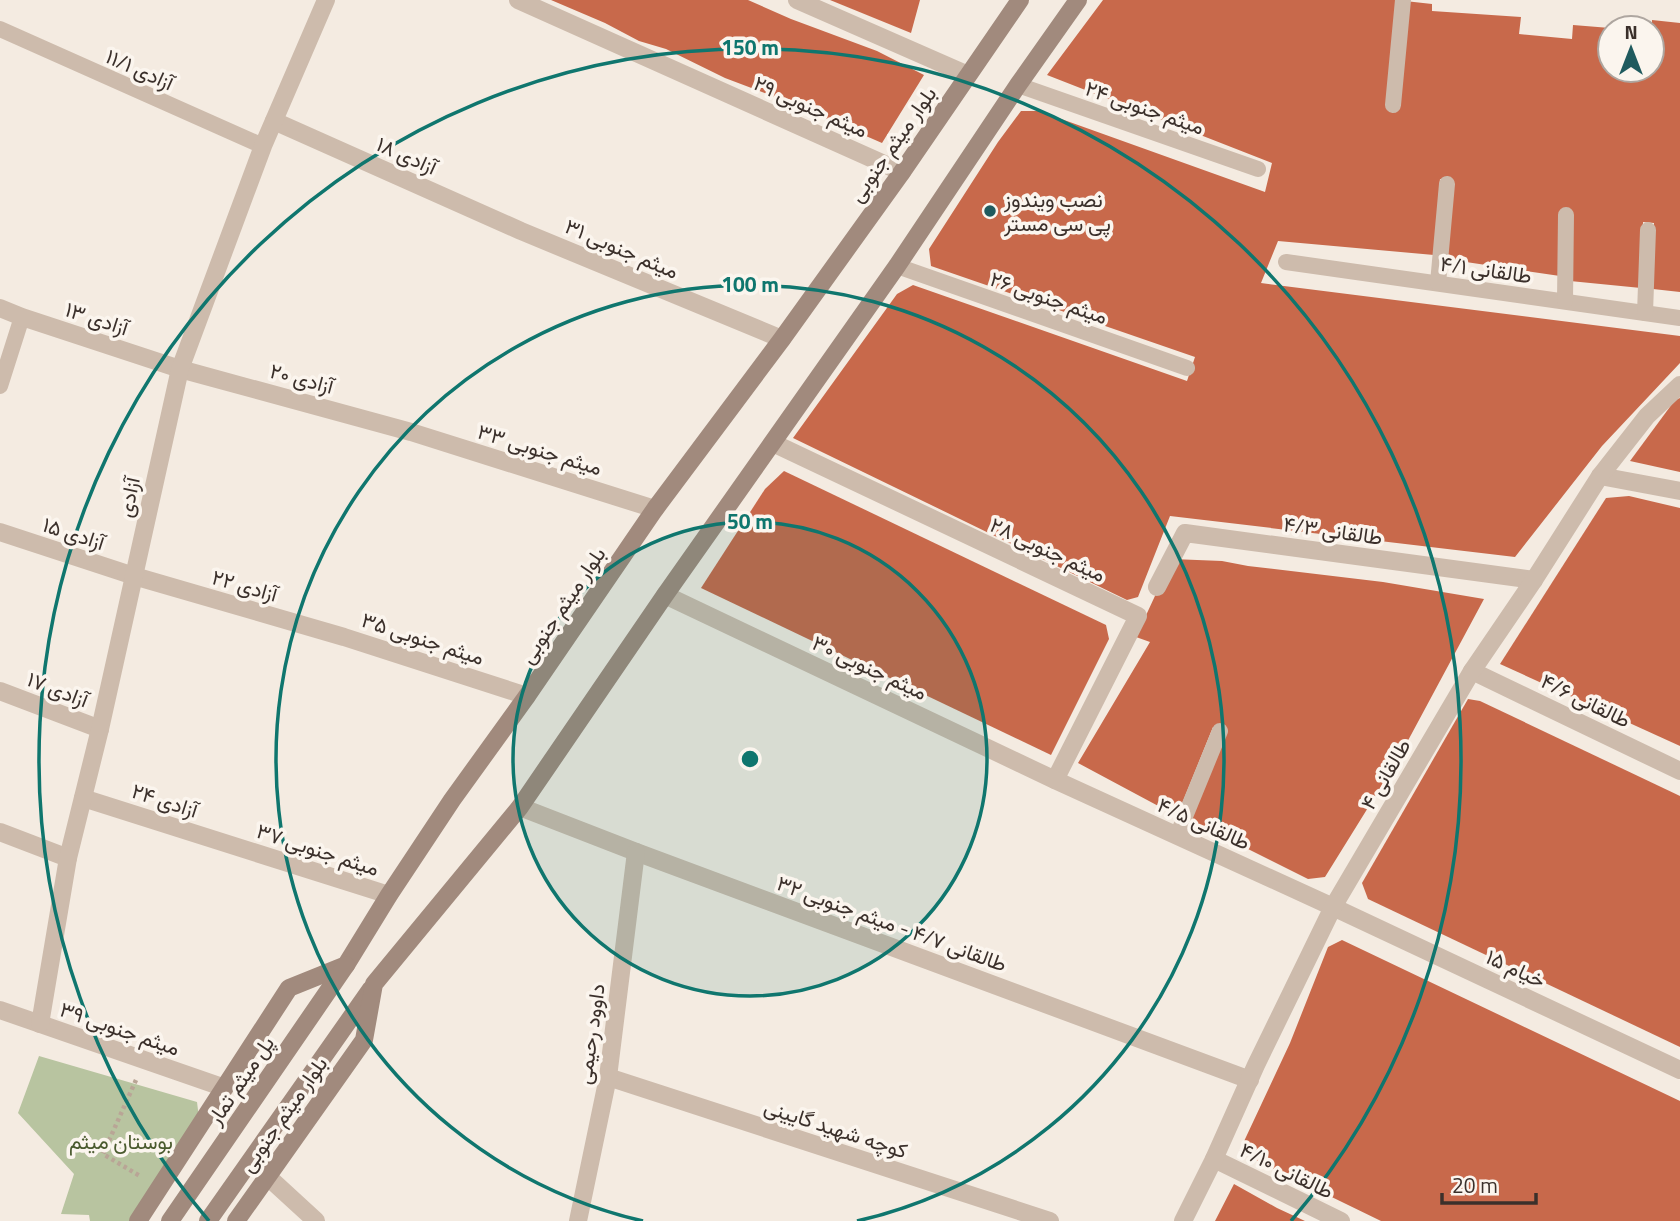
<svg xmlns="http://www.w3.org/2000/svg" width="1680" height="1221" font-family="'Titillium Web',Vazirmatn,sans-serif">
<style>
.green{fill:#b8c4a0}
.building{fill:#c8694b}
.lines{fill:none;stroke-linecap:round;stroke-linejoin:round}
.path{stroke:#b9a596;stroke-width:4.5;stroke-dasharray:3.5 3.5;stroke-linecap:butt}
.service{stroke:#cdbbac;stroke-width:16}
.minor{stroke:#cdbbac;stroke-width:18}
.tertiary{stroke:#cdbbac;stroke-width:18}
.secondary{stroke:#a18a7d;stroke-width:18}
.ring{fill:none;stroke:#0f766e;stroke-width:3.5}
.poi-dot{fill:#1f5a5e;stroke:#fbf5ee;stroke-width:2.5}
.labels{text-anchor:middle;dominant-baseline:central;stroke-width:7;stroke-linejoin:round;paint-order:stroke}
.street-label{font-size:21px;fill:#3b302b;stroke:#fbf5ee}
.poi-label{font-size:21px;fill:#3b302b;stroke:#fbf5ee;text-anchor:start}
.park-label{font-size:21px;fill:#4a5a2e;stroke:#fbf5ee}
.centre{fill:#0f766e;stroke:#fbf5ee;stroke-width:3.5}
.ring-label{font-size:21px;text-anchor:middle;font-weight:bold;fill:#0f766e;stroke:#fbf5ee;stroke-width:7;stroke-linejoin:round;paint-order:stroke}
</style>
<rect width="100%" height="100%" fill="#f4ebe1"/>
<path class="green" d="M39 1056 197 1102 200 1126 130 1221H90L89 1215 61 1214 74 1174 18 1113Z"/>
<g class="building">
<path d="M551 0H748L791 19 877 51 924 75 882 143 788 102 725 78 666 49 639 41 605 23Z"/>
<path d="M830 0H920L911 33Z"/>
<path d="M1103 0H1396L1432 4V11L1521 17 1519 34 1572 39 1573 25 1610 28V70H1652V20L1680 23V292L1653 289 1654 223 1643 222 1641 288 1570 281 1560 276 1446 259 1452 180 1440 179 1434 255 1278 241 1261 283 1680 336V363L1602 446 1515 557 1170 516 1138 597 1127 600 793 438 897 294 913 285 1187 381 1195 357 931 266 929 249 998 142 1021 111H1039L1265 192 1272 163 1047 75Z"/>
<path d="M1680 398V472L1630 461 1675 400Z"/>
<path d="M784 471 1106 625 1109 639 1051 755 701 588 765 489Z"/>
<path d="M1629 496 1680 508V746L1500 664 1606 498Z"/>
<path d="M1172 559 1222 561 1248 566 1383 582 1484 599 1397 761 1325 877 1308 879 1190 820 1224 733 1213 727 1177 816 1078 763 1150 642 1136 637Z"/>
<path d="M1468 699 1480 701 1680 796V1047L1368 899 1362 883Z"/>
<path d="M1342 940 1680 1101V1221H1381L1239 1152 1290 1043 1328 947Z"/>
<path d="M1234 1184 1277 1208 1305 1221H1215Z"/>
</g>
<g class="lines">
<path class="path" d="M136 1080 103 1154 140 1176"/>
<g class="service">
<path d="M0 29 263 146"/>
<path d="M1018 85 1258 169"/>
<path d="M1393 105 1403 0"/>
<path d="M1286 262 1680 318"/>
<path d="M897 266 1187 368"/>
<path d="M1438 283 1447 184"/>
<path d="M1565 301 1566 215"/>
<path d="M1645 313 1648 230"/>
<path d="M0 386 22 317"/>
<path d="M1177 836 1220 731"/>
</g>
<g class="minor">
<path d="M518 0 902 172"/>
<path d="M797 0 968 75"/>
<path d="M274 121 521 231 782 339"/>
<path d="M0 308 22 317 180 369 411 432 655 509"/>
<path d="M773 443 1138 616 1055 780"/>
<path d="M1600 476 1680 491"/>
<path d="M0 532 134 576 344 637 527 696"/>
<path d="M1157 587 1185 533 1534 580"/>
<path d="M665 595 1055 780 1333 907 1680 1070"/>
<path d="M1472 671 1680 771"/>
<path d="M0 691 100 729"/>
<path d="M83 798 389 895"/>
<path d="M520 807 636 852 1250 1080"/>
<path d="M0 832 68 858"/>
<path d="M0 1010 225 1088"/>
<path d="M608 1077 1050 1221"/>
<path d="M1214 1159 1341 1221"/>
<path d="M267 1176 316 1221"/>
<path d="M578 1221 608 1077 636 852"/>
<path d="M1183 1221 1214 1159 1256 1065 1333 907 1472 671 1534 580 1600 476 1647 416 1680 385"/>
</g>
<path class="tertiary" d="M40 1024 68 858 100 729 180 369 263 146 326 0"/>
<g class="secondary">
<path d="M138 1221 289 988 346 965 389 895 452 800 527 696 655 509 782 339 902 172 1020 0"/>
<path d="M170 1221 346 965"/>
<path d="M208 1221 371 989"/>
<path d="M236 1221 364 1040 374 984 520 807 665 595 897 266 1018 85 1078 0"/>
</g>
</g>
<circle cx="750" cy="759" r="237" fill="#0f766e" fill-opacity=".12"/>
<g class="ring">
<circle cx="750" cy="759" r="237"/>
<path d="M643 1221A474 474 0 1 1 857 1221"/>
<path d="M209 1221A711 711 0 1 1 1291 1221"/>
</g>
<circle class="poi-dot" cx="990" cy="211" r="7"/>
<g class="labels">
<g class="street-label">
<text transform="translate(140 69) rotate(24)">آزادی ۱۱/۱</text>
<text transform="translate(811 106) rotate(24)">میثم جنوبی ۲۹</text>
<text transform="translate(1145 107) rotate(19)">میثم جنوبی ۲۴</text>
<text transform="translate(892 144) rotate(-55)">بلوار میثم جنوبی</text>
<text transform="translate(407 155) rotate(24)">آزادی ۱۸</text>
<text transform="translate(622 248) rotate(23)">میثم جنوبی ۳۱</text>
<text transform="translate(1486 269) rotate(8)">طالقانی ۴/۱</text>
<text transform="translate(1049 297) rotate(19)">میثم جنوبی ۲۶</text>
<text transform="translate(97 318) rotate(18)">آزادی ۱۳</text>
<text transform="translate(302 378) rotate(15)">آزادی ۲۰</text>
<text transform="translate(540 449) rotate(17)">میثم جنوبی ۳۳</text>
<text transform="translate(128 497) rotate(-78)">آزادی</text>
<text transform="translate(1333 530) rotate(8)">طالقانی ۴/۳</text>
<text transform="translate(74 533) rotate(18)">آزادی ۱۵</text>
<text transform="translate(1048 549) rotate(25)">میثم جنوبی ۲۸</text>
<text transform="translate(245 585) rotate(16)">آزادی ۲۲</text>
<text transform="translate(562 605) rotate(-56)">بلوار میثم جنوبی</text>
<text transform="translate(423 638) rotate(18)">میثم جنوبی ۳۵</text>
<text transform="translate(870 667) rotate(25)">میثم جنوبی ۳۰</text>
<text transform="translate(58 689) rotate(21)">آزادی ۱۷</text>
<text transform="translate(1586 700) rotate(26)">طالقانی ۴/۶</text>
<text transform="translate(1385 774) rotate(-60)">طالقانی ۴</text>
<text transform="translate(165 800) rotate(18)">آزادی ۲۴</text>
<text transform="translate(1204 823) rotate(24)">طالقانی ۴/۵</text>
<text transform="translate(318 849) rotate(18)">میثم جنوبی ۳۷</text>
<text transform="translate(892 923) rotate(20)">طالقانی ۴/۷ - میثم جنوبی ۳۲</text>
<text transform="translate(1516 968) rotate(25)">خیام ۱۵</text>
<text transform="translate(120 1028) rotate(19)">میثم جنوبی ۳۹</text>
<text transform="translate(590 1034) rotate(-82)">داوود رحیمی</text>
<text transform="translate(240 1080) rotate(-56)">پل میثم تمار</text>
<text transform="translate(283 1114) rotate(-55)">بلوار میثم جنوبی</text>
<text transform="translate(836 1128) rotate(18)">کوچه شهید گایینی</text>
<text transform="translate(1287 1170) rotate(26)">طالقانی ۴/۱۰</text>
</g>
<g class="poi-label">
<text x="1004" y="199">نصب ویندوز<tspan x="1004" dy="24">پی سی مستر</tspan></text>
</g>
<g class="park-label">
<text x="121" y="1141">بوستان میثم</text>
</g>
</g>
<circle cx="750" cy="759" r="10" class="centre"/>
<g class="ring-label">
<text x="750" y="55">150 m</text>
<text x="750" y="292">100 m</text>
<text x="750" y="529">50 m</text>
</g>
<g transform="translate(1631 49)"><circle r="33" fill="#fbf5ee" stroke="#aea6a0" stroke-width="2"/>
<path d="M0-5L12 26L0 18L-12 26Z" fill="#1f5a5e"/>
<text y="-10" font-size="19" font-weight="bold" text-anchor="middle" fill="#3b302b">N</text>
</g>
<path d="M1442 1193v10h94v-10" fill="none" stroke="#3b302b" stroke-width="3.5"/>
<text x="1452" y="1193" font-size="21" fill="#3b302b" stroke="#fbf5ee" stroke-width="5" paint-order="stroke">20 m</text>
</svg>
